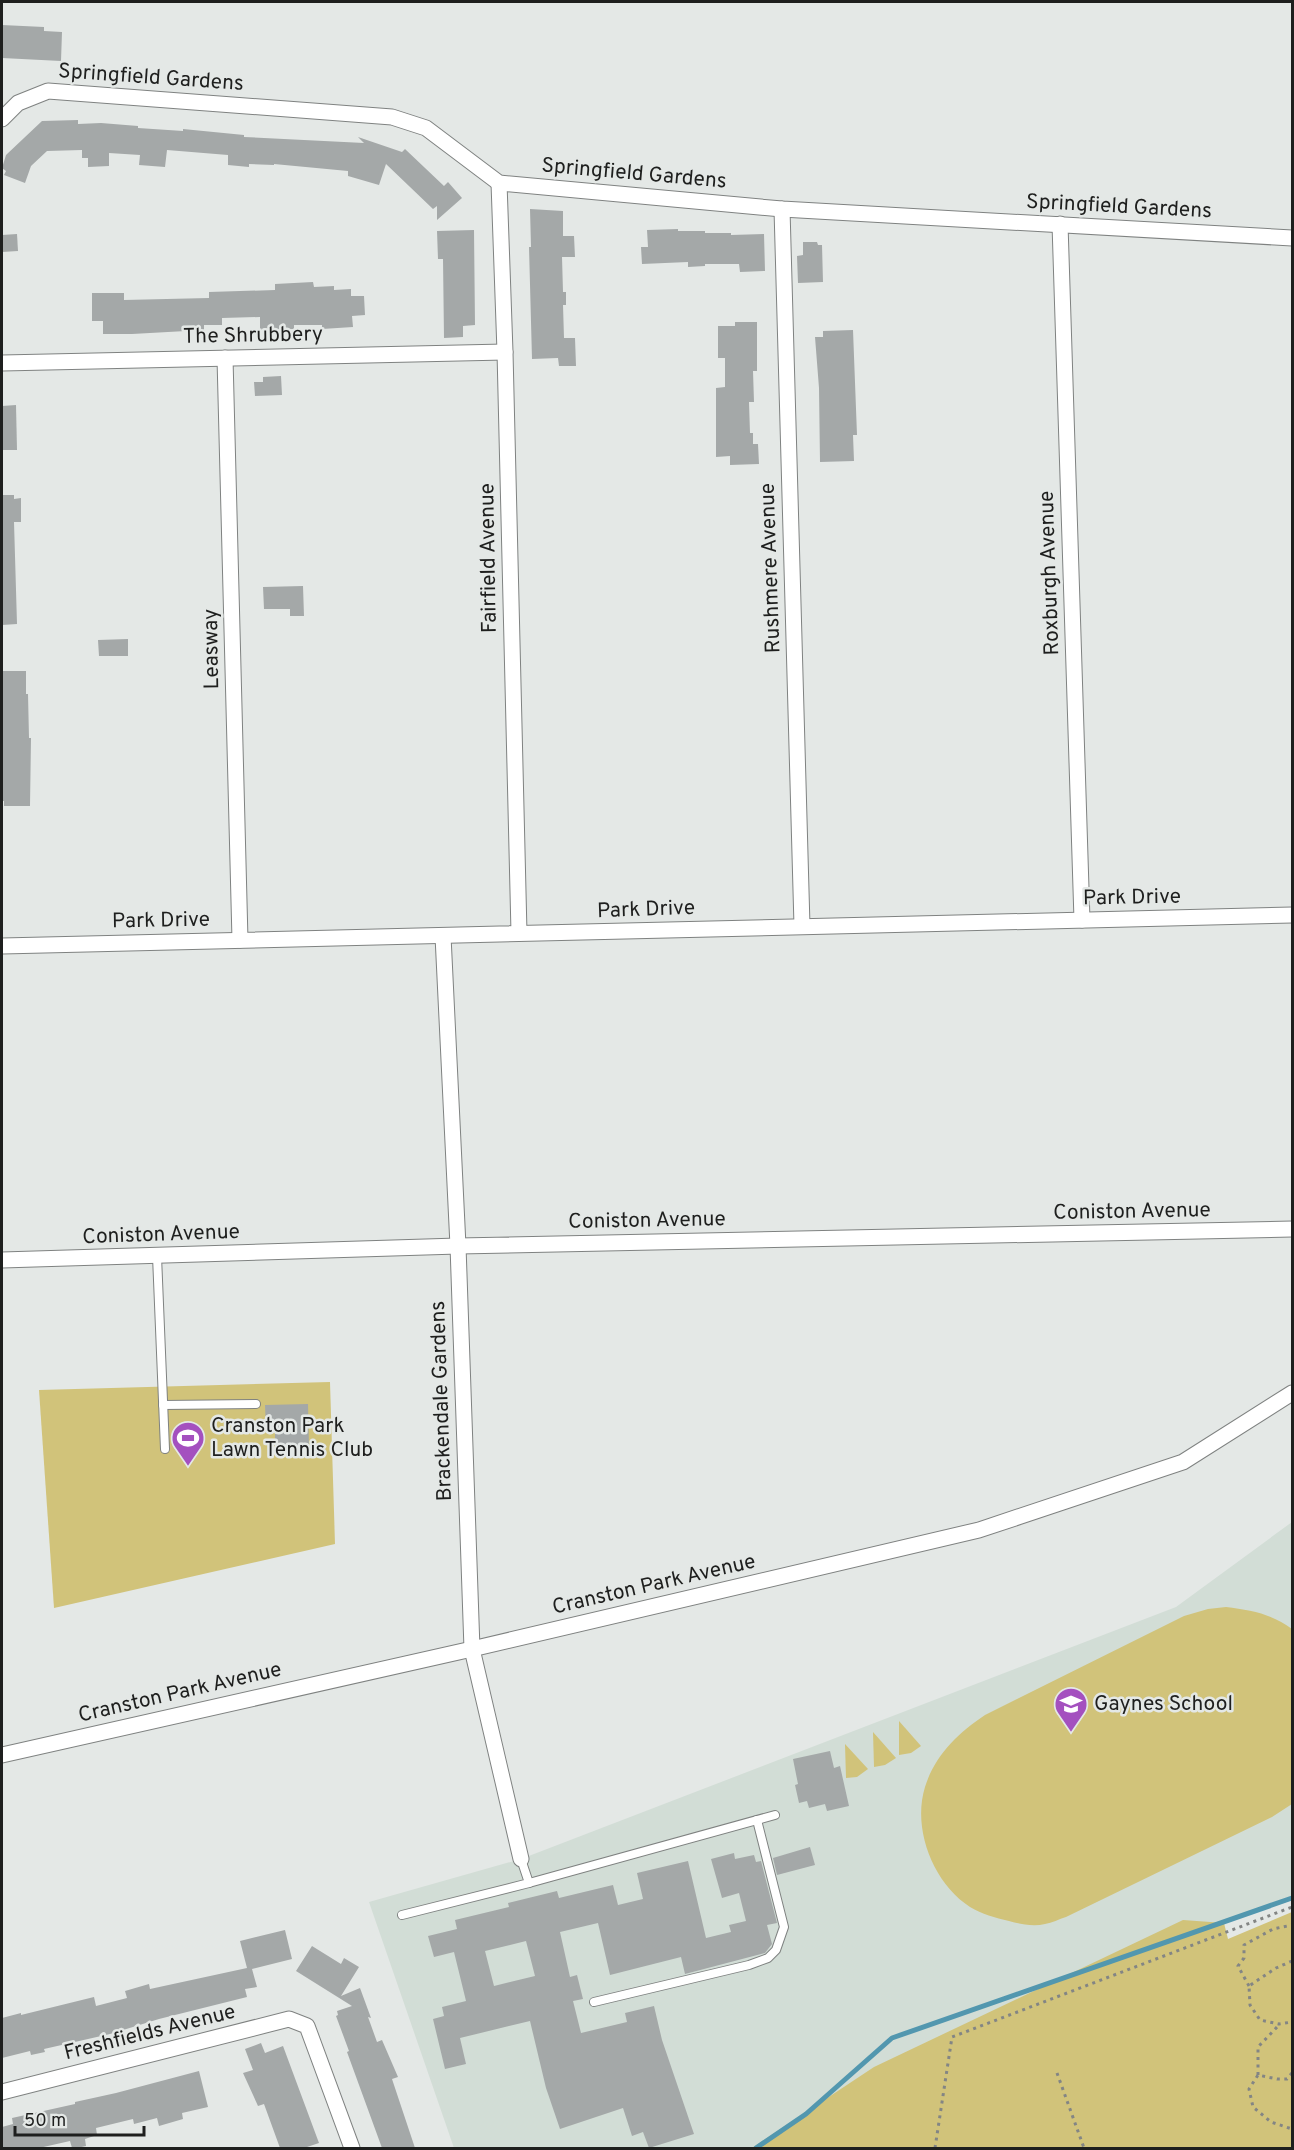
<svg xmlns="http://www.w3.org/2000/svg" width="1294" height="2150" font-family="Overpass,sans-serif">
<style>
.built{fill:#d2ddd6}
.green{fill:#d1c37a}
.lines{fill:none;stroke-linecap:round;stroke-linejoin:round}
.stream{stroke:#5297af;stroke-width:5}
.building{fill:#a4a8a8;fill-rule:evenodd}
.service-casing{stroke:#7f8281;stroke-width:10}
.minor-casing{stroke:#7f8281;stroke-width:17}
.path{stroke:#838584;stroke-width:3;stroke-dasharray:3 4.5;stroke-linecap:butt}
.service{stroke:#fff;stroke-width:8}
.minor{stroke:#fff;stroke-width:15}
.labels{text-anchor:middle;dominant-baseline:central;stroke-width:5;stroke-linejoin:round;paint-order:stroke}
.street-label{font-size:21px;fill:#1e1f1e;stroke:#e4e8e6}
.poi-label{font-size:21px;fill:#1e1f1e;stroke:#e4e8e6;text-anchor:start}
</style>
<rect width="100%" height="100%" fill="#e4e8e6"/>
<path class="built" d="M1292 1522V1900L1212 1928 806 2114 752 2148H454L369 1902 521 1859 1176 1607Z"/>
<g class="green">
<path d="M330 1382 335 1544 54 1608 39 1390Z"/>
<path d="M1226 1607C1251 1610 1272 1614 1292 1629V1804L1272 1817 1066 1917C1059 1919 1052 1923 1045 1924 1033 1927 1020 1924 1009 1921 995 1918 982 1914 970 1907 933 1883 912 1829 925 1787 935 1755 958 1733 985 1715L1184 1616 1208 1609Z"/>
<path d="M899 1721 921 1746 911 1753 899 1755Z"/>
<path d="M873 1732 896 1758 885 1765 874 1767Z"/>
<path d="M845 1744 868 1769 857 1777 846 1778Z"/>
<path d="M1292 1912V2148H752L874 2067 1183 1920 1224 1923 1228 1939Z"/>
</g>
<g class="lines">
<path class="stream" d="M756 2148 806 2114 892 2038 1292 1898"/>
</g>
<g class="building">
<path d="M2 25 44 27V31L62 32 61 61 2 58Z"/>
<path d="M78 120V124L101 123 138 126V128L183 131V129L244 135V137L364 143 358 137 402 152 405 149 444 186 448 182 462 198 437 220V206L433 209 386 164 379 185 348 176V171L274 164V165L249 164V167L228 165V155L167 150 165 167 139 165 140 155 109 153V166L88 167V158H82V150L47 151 31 166 25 183 4 175 6 171 2 168 6 155 42 121Z"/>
<path d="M530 209 563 211V236H574L575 257H562L563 292H566V305H563L564 338H575L576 366H559L558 358 532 359 529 247H531Z"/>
<path d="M678 229V231H705V233H731V235L764 234 765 271 740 272 739 264H705V266L688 267V262L642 264 641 247H648L647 230Z"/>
<path d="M474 230 475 325 463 326V337L444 338 443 259H438L437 231Z"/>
<path d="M17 234 18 251 2 252V235Z"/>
<path d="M803 242H817L818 245H822L823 282 798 283 797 256 803 255Z"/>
<path d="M313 282 314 287 334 286V290L351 289V296H364L365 315 352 316 353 327 322 329V325H294V329L260 330V317L222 318V325H204V330L132 334H103V321H92V293H124V300L209 298V292L275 290V284Z"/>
<path d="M735 322H757V371H753L754 402H749L750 433H753V444H758L759 464 730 465V456L716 457V388L725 387V358H718V326H735Z"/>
<path d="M853 330 857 435H853L854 461 820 462 819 388 815 337H823V331Z"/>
<path d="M281 376 282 395 255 396 254 382H263V377Z"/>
<path d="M16 405 17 450H2V406Z"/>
<path d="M2 495H14V499L21 498V522H14L17 624 2 625Z"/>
<path d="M303 586 304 616H290V609H264L263 587Z"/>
<path d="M128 639V656H99L98 640Z"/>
<path d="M2 671H26V694H28L29 738H31L30 806H4V801H2Z"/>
<path d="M308 1404 309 1446 275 1447V1429L266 1430 265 1405Z"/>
<path d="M830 1751 834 1768 840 1766 849 1806 827 1811 825 1804 809 1808 807 1801 799 1803 795 1785 798 1784 793 1759Z"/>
<path d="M810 1847 815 1865 777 1875 773 1858Z"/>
<path d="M734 1853 735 1859 754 1855 756 1862 761 1861 777 1923 767 1925 772 1944 765 1953 685 1974 681 1957 610 1975 598 1923 560 1932 570 1977 577 1975 583 1999 573 2001 581 2033 627 2022 625 2013 654 2006 662 2040 694 2134 649 2148 643 2132 632 2136 623 2108 560 2129 546 2088 530 2021 460 2038 466 2064 445 2069 433 2019 444 2016 442 2007 466 2001 454 1952 434 1957 428 1936 457 1929 455 1920 509 1907 508 1903 557 1891 559 1898 613 1885 618 1905 643 1899 637 1873 688 1861 706 1938 731 1932 729 1925 746 1921 739 1893 722 1898 711 1859ZM526 1941 535 1976 494 1986 485 1951Z"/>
<path d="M285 1930 292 1959 252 1969 257 1987 245 1989 247 1997 159 2019 110 2034 44 2049 45 2052 31 2055 30 2051 2 2058V2018L21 2013V2015L94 1997 96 2006 127 1998 125 1991 149 1984 150 1989 247 1968 240 1941Z"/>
<path d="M312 1946 341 1964 344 1958 359 1967 341 1996 360 1988 371 2018 368 2017 377 2042 382 2040 398 2077 392 2079 415 2148H382L355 2074 347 2052 349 2051 336 2016 338 2015 337 2011 352 2006 296 1971Z"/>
<path d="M261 2043 265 2053 283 2046 319 2143 304 2148H280L264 2104 258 2106 243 2073 253 2070 245 2049Z"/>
<path d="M199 2071 208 2107 182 2113 183 2119 159 2126 157 2118 134 2124 133 2119 96 2128 97 2135 85 2139 86 2146 77 2148H72L70 2141 39 2148H2V2127L13 2124 12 2118 75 2104V2102L116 2093Z"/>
</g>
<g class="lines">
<g class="service-casing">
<g id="service">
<path d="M157 1256 165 1449"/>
<path d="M163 1405 256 1404"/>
<path d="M529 1883 775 1815"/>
<path d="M402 1915 529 1883 521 1859"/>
<path d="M594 2002 749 1965 768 1958 776 1950 784 1927 757 1820"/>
</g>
</g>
<g class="minor-casing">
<g id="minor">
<path d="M2 119 18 103 48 91 392 117 426 128 499 183 782 209 1292 238"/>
<path d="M499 183 505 352 519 933"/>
<path d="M782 209 802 926"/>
<path d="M1060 224 1082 920"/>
<path d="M225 358 240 940"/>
<path d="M2 363 505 352"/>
<path d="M443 936 458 1246 472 1649 521 1859"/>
<path d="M2 946 1292 915"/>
<path d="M2 1260 458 1246 1292 1229"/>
<path d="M2 1755 472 1649 979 1530 1183 1462 1292 1393"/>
<path d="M2 2092 289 2019 307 2026 352 2148"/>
</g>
</g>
<g class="path">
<path d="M1292 1961 1276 1968 1249 1986 1250 2005 1260 2020 1279 2024 1292 2022"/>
<path d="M1249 1986 1238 1966 1244 1958V1945L1273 1929 1292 1925"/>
<path d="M1057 2073 1084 2148"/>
<path d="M1292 2073 1287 2079H1277L1258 2075 1249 2089 1253 2107 1271 2122 1292 2129"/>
<path d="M1258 2075V2047L1279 2025"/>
<path d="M935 2148 952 2037 1292 1907"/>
</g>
<use href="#service" class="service"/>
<use href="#minor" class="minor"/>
</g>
<defs>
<g id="stadium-pin" transform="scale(1.725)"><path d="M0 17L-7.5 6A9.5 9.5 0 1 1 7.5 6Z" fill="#a450bf" stroke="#e4e8e6"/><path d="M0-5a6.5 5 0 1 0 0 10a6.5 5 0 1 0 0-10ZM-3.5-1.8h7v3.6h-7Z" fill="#fff"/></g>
<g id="school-pin" transform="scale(1.725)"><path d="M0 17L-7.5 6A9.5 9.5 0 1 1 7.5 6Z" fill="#a450bf" stroke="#e4e8e6"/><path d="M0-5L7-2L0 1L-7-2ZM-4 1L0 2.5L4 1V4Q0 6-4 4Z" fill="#fff"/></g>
</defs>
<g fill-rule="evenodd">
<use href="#stadium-pin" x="188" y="1438"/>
<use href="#school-pin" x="1071" y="1704"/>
</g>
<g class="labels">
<g class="street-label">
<text transform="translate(151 78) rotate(4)">Springfield Gardens</text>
<text transform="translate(634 174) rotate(5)">Springfield Gardens</text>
<text transform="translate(1119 207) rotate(3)">Springfield Gardens</text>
<text transform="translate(253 336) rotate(-1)">The Shrubbery</text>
<text transform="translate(489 558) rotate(-91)">Fairfield Avenue</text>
<text transform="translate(771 568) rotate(-92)">Rushmere Avenue</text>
<text transform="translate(1050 573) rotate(-92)">Roxburgh Avenue</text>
<text transform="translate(212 649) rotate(-91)">Leasway</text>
<text transform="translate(1132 898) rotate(-1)">Park Drive</text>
<text transform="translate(646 910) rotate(-2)">Park Drive</text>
<text transform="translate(161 921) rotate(-1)">Park Drive</text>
<text transform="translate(1132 1212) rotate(-1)">Coniston Avenue</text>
<text transform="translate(647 1221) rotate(-1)">Coniston Avenue</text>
<text transform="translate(161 1235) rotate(-2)">Coniston Avenue</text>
<text transform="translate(442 1401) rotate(-92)">Brackendale Gardens</text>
<text transform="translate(654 1585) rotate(-13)">Cranston Park Avenue</text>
<text transform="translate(180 1693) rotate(-13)">Cranston Park Avenue</text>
<text transform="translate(150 2033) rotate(-14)">Freshfields Avenue</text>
</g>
<g class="poi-label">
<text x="211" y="1426">Cranston Park<tspan x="211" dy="24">Lawn Tennis Club</tspan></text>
<text x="1094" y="1704">Gaynes School</text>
</g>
</g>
<rect width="1294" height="2150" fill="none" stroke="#1e1f1e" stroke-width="6"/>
<path d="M15 2126v9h129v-9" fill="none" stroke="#1e1f1e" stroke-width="3"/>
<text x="24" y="2126" font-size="18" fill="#1e1f1e" stroke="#e4e8e6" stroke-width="4.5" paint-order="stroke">50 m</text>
</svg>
